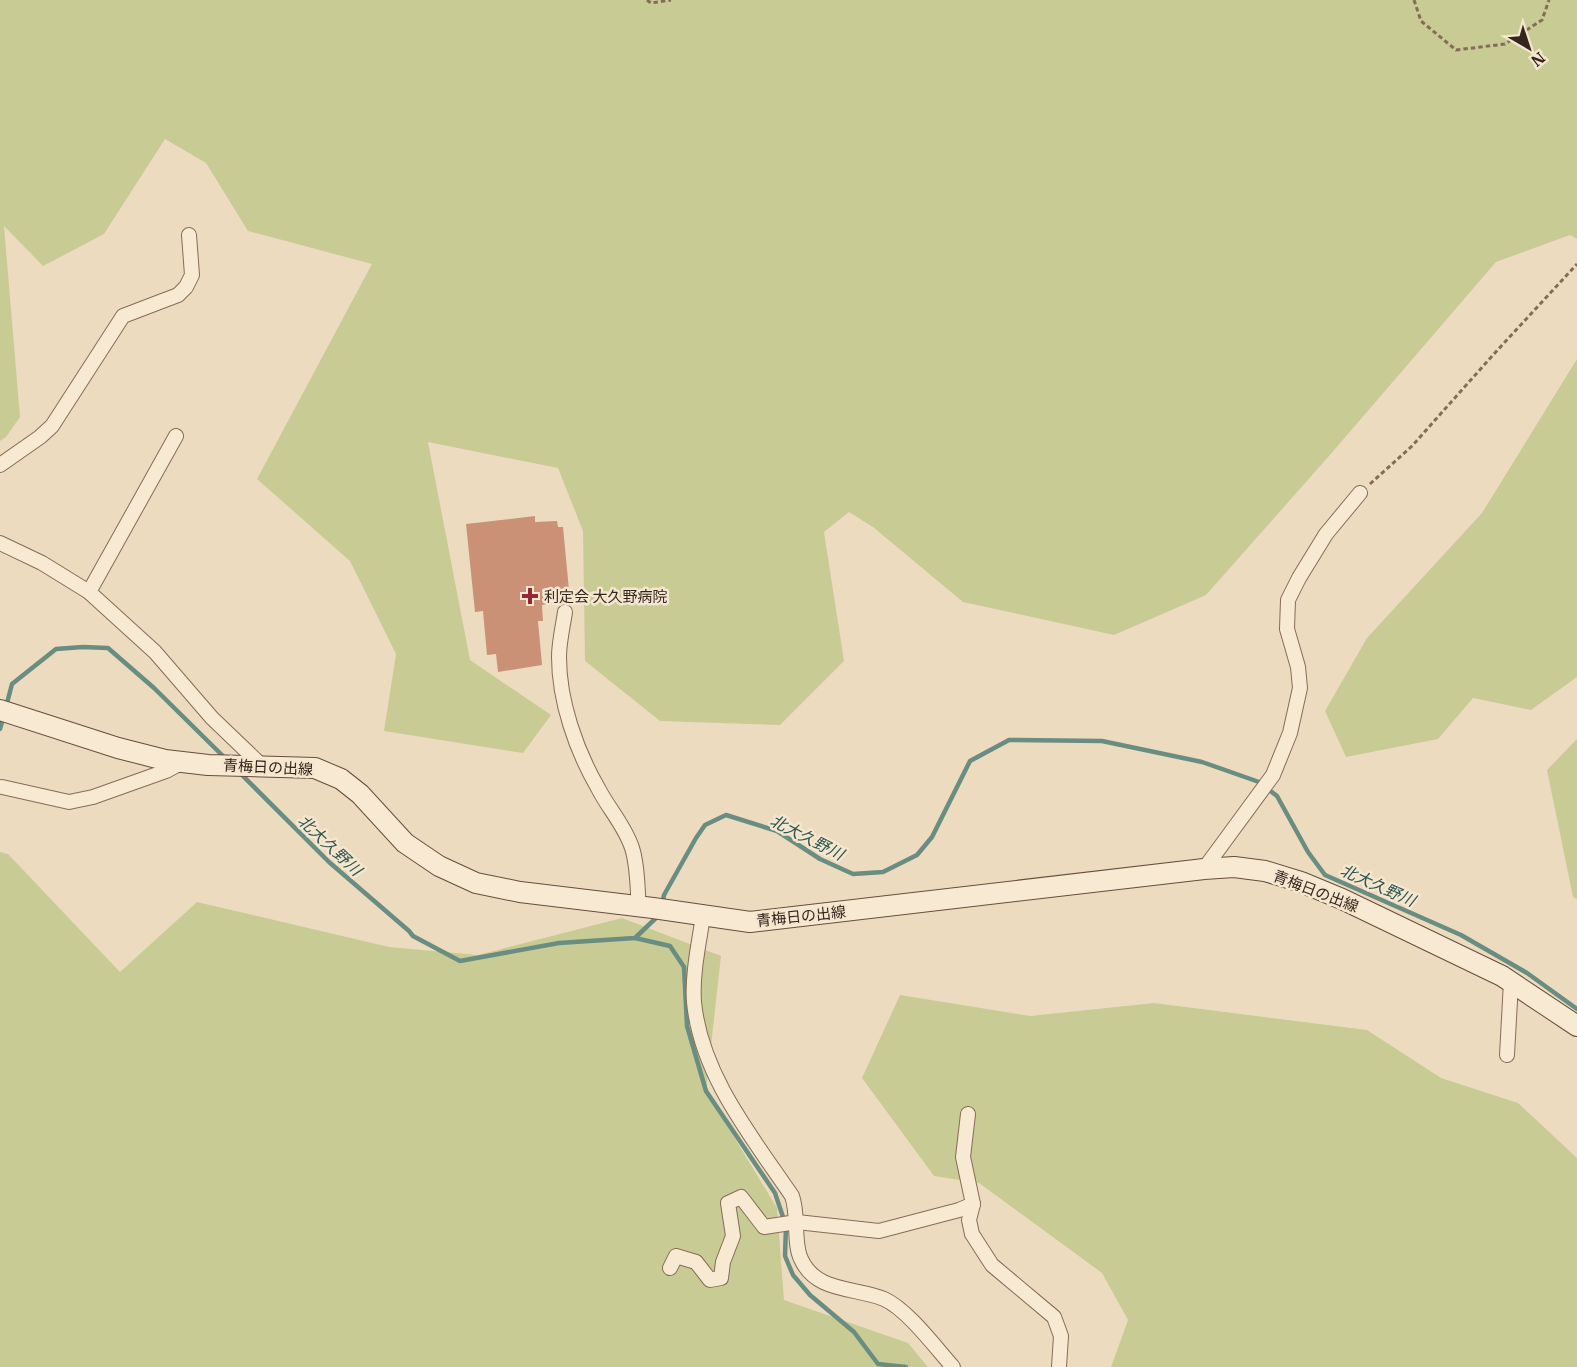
<svg xmlns="http://www.w3.org/2000/svg" width="1577" height="1367" font-family="'IBM Plex Serif','Noto Sans JP',serif">
<style>
.green{fill:#c9cb94}
.lines{fill:none;stroke-linecap:round;stroke-linejoin:round}
.stream{stroke:#6a8d81;stroke-width:4.5}
.building{fill:#cb9176}
.minor-casing{stroke:#866c58;stroke-width:16}
.secondary-casing{stroke:#674d3c;stroke-width:22}
.path{stroke:#866c58;stroke-width:3;stroke-dasharray:4.5 3;stroke-linecap:butt}
.minor{stroke:#f8e9d3;stroke-width:14}
.secondary{stroke:#f8e9d3;stroke-width:20}
.poi-dot{fill:#942934;stroke:#f5e6cf;stroke-width:2}
.labels{text-anchor:middle;dominant-baseline:central;stroke-width:5;stroke-linejoin:round;paint-order:stroke}
.poi-label{font-size:15px;fill:#35261d;stroke:#f5e6cf;text-anchor:start}
.street-label{font-size:15px;fill:#35261d;stroke:#f5e6cf}
.water-label{font-size:16px;font-style:italic;fill:#2c554e;stroke:#f5e6cf}
</style>
<rect width="100%" height="100%" fill="#eddbc0"/>
<g class="green">
<path d="M0 0H1577V239L1570 235 1496 262 1329 456 1206 595 1114 635 963 602 873 527 849 512 824 532 844 661 780 725 660 721 585 661 583 531 558 468 428 442 470 660 551 715 523 753 384 731 396 654 350 561 257 479 372 264 248 231 206 163 165 139 104 234 43 266 4 226 20 417 6 437 0 441Z"/>
<path d="M1577 359V677L1531 710 1473 698 1438 739 1346 757 1325 711 1367 638 1482 513Z"/>
<path d="M1577 739V899L1573 897 1547 770Z"/>
<path d="M0 852 8 854 120 972 197 902 389 947 478 955 622 918 721 956 706 1091 777 1208 784 1300 908 1343 928 1367H0Z"/>
<path d="M900 995 1030 1016 1154 1003 1367 1030 1441 1078 1518 1103 1577 1158V1367H1111L1128 1320 1102 1273 979 1183 934 1176 862 1078Z"/>
</g>
<g class="lines">
<g class="stream">
<path d="M6 707 12 684 56 649 83 647 108 648 154 688 227 760"/>
<path d="M0 729 4 715"/>
<path d="M239 772 329 862 409 931 413 936 460 961 559 943 635 938 658 916"/>
<path d="M662 905 664 895 696 838 705 825 726 815 777 831 820 859 853 874 883 872 917 855 932 837 970 761 1009 740 1102 741 1202 762 1259 782 1277 796 1308 852 1325 875 1461 935 1527 973 1577 1009"/>
<path d="M635 938 670 946 684 967 687 1026 706 1091 775 1193 786 1226 785 1256 793 1275 810 1295 854 1332 878 1364 906 1367"/>
</g>
</g>
<path class="building" d="M535 516V522L557 521 558 527H563L569 590H562L563 602 542 605 543 621H538L542 665 498 672 496 654 487 655 483 611 475 612 466 524Z"/>
<g class="lines">
<g class="minor-casing">
<g id="minor">
<path d="M0 465 40 437 52 426 123 316 178 295 186 287 192 275 189 235"/>
<path d="M0 543 42 563 89 592 155 652 212 718 261 765"/>
<path d="M89 592 176 436"/>
<path d="M565 612C563 626 559 642 559 657 559 701 576 750 598 788 608 808 625 826 632 848 638 866 637 887 639 907"/>
<path d="M2 787 69 802 93 797 166 771 183 762"/>
<path d="M1204 869 1273 775 1290 733 1300 688 1298 667 1287 629 1288 600 1299 578 1326 534 1360 493"/>
<path d="M703 916C699 943 692 974 694 1002 701 1075 752 1137 792 1196 799 1215 793 1243 801 1259 816 1293 856 1287 884 1299 907 1309 936 1348 953 1367"/>
<path d="M1507 1055 1511 982"/>
<path d="M973 1204 969 1220 972 1234 992 1265 1054 1317 1061 1336 1059 1367"/>
<path d="M670 1268 676 1256 696 1262 710 1280 721 1278 723 1262 733 1236 728 1203 741 1197 764 1227 797 1222 879 1231 959 1210 973 1204 963 1157 968 1114"/>
</g>
</g>
<g class="secondary-casing">
<path id="secondary" d="M0 710 118 748 165 760 208 765 315 768 341 779 360 794 405 843 439 866 476 883 520 892 653 908 750 922 1204 869 1234 867 1265 871 1301 882 1342 899 1502 976 1577 1026"/>
</g>
<g class="path">
<path d="M647 0 651 3 671 0"/>
<path d="M1414 0 1421 21 1456 50 1505 44 1542 20 1549 0"/>
<path d="M1370 484 1412 446 1493 355 1577 264"/>
</g>
<use href="#minor" class="minor"/>
<use href="#secondary" class="secondary"/>
</g>
<path class="poi-dot" d="M527 587h6v6h6v6h-6v6h-6v-6h-6v-6h6z"/>
<g class="labels">
<g class="poi-label">
<text x="544" y="596">利定会 大久野病院</text>
</g>
<g class="street-label">
<text transform="translate(268 767) rotate(3)">青梅日の出線</text>
<text transform="translate(1316 891) rotate(21)">青梅日の出線</text>
<text transform="translate(801 916) rotate(-6)">青梅日の出線</text>
</g>
<g class="water-label">
<text transform="translate(807 837) rotate(27)">北大久野川</text>
<text transform="translate(330 845) rotate(43)">北大久野川</text>
<text transform="translate(1378 885) rotate(24)">北大久野川</text>
</g>
</g>
<g transform="translate(1529 48) rotate(141)" stroke="#f5e6cf" stroke-width="4.5" paint-order="stroke">
<path d="M0-4.5L10 22L0 15L-10 22Z" fill="#35261d"/>
<text y="-9" font-size="16" font-weight="bold" text-anchor="middle" fill="#35261d">N</text>
</g>
</svg>
